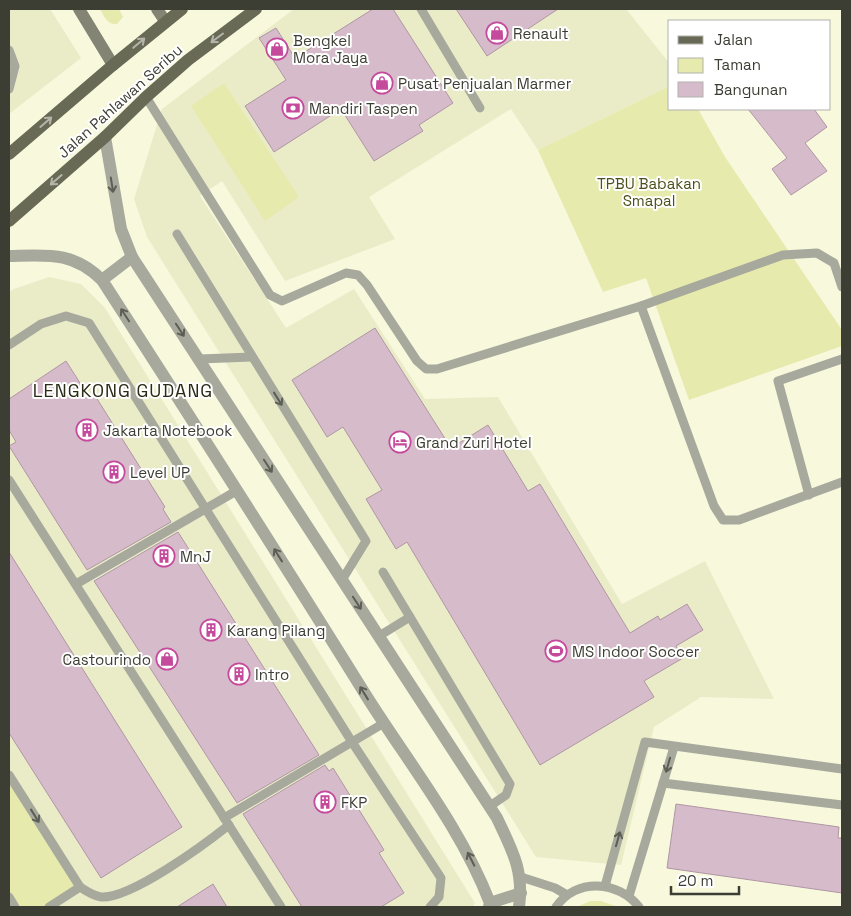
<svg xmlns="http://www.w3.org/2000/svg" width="851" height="916" font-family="'Space Grotesk',sans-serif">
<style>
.built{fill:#eaecc8}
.green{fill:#e7eaad}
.building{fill:#d6bbca;stroke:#b096a5}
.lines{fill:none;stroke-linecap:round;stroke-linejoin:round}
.service{stroke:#a8a99d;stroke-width:9}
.minor{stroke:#a8a99d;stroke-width:12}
.tertiary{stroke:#a8a99d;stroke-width:12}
.secondary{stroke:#838473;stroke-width:12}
.primary{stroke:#696a55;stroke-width:12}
.oneway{stroke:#b4b4aa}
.oneway2{stroke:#5d5e53}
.labels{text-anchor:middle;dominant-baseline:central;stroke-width:4;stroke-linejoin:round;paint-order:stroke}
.poi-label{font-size:15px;fill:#3d3e33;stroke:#fff;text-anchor:start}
.street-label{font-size:15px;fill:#3d3e33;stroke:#fff}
.park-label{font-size:15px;fill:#4f501b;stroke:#fff}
.quarter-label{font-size:18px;letter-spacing:1px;fill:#2b2c15;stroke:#fff}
</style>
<rect width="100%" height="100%" fill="#f7f8dc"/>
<g class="built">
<path d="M9 9H50L81 58 9 114Z"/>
<path d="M294 9H626L670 64V86L538 150 511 109 369 197 395 239 285 281 222 181 200 196 286 328 354 289 425 399 498 397 622 604 705 561 774 699 701 697 654 727 621 865 536 857 147 237 134 199 162 109Z"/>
<path d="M49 277 81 284 105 308 475 903 473 907H9V292L14 289Z"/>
</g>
<g class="green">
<path d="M100 9H119L123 17 117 24C107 25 104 16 100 9Z"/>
<path d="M224 83 299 197 265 221 191 106Z"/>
<path d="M670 86V109H698L725 157 842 330V346L689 400 646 278 603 292 538 150Z"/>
<path d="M9 775 80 887 49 907H15L9 897Z"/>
<path d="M590 901H601L618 907H577Z"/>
</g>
<g class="building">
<path d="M373 9H393L453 103 419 125 423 131 374 161 341 109 274 152 245 106 286 80 259 38 276 28 295 58Z"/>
<path d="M456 9H558L487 56Z"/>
<path d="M748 109H814L827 127 805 143 827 171 791 195 772 169 787 158Z"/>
<path d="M375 328 451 448 488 425 528 491 540 484 630 633 658 616 660 620 687 604 703 630 676 646 683 658 644 681 654 697 540 765 407 542 396 549 366 499 382 490 343 427 327 437 292 380Z"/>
<path d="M66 361 89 397 94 394 165 507 163 509 171 522 87 570 9 446 16 442 9 430V399Z"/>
<path d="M178 532 319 755 237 803 94 581Z"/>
<path d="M9 552 182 827 101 878 9 733Z"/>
<path d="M325 765 329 771 333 768 384 850 379 853 404 893 381 907H302L243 814Z"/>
<path d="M676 804 839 827 838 838H842V893L667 868Z"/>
<path d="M213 884 227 907H177Z"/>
</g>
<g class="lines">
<g class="service">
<path d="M421 9 480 108"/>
<path d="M9 50 15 66 9 89"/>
<path d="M146 97 270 295 282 301 346 273 358 275 367 285 417 361 426 369H437L641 306 783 255 817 253 834 263 842 287"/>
<path d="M177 234 366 541 342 580"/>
<path d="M641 306 714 506 723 520H739L842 482"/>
<path d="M9 345 41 324 66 316 89 323 352 742 441 878 439 897 430 907"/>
<path d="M199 359 252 357"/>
<path d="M9 480 281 907"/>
<path d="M809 495 778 381 842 359"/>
<path d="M383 572 510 784 506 795 490 806"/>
<path d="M76 584 238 490"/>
<path d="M379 636 410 617"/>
<path d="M9 775 80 887"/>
<path d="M663 783 842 805"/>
<path d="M224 818 384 723"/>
<path d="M521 877 555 888 567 895"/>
<path d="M605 886 645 742 842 769"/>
<path d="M629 896 674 747"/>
<path d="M9 897 15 907"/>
<path d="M49 907 80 887C86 891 94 896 101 897 131 899 205 844 229 825"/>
<path d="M556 907C576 877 619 881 639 907"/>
</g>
<path class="minor" d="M490 903 521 893"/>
<g class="tertiary">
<path d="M105 137 121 229 132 257 497 818C512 850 524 870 519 907"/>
<path d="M9 256C47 255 73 251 102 280 191 418 280 557 367 697 410 765 461 828 490 903L489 907"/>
<path d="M102 280 132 257"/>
</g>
<g class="secondary">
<path d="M79 9 113 65"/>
<path d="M157 9 165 21"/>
</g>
<g class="primary">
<path d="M9 154 113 65 182 9"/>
<path d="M9 221 105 137 146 97 188 60 256 9"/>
</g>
</g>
<defs><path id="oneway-shaft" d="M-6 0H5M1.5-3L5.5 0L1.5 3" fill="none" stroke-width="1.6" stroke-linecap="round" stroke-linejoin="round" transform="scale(1.25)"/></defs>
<g class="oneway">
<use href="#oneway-shaft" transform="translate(217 38) rotate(143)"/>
<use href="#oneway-shaft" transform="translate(139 43) rotate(-40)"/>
<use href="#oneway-shaft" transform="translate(46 122) rotate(-41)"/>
<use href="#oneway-shaft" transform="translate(56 180) rotate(139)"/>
</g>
<g class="oneway2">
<use href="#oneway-shaft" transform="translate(112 185) rotate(81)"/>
<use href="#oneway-shaft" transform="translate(125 315) rotate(-123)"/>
<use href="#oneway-shaft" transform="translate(180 330) rotate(57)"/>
<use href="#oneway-shaft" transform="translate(278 399) rotate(58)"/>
<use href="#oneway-shaft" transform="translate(268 466) rotate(57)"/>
<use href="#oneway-shaft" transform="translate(278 555) rotate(-122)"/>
<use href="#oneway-shaft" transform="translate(357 603) rotate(57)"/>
<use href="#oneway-shaft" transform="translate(364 693) rotate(-122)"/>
<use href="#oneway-shaft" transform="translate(668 765) rotate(106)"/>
<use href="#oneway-shaft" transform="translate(35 816) rotate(58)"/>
<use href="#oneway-shaft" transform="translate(618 839) rotate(-74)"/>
<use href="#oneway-shaft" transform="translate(471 859) rotate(-117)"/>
</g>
<defs>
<g id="shop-ring" transform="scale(1.125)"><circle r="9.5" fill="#fff" stroke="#c54a9c" stroke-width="1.5"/><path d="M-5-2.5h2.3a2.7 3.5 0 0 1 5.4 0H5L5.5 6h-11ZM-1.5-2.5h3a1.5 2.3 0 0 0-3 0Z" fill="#c54a9c"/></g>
<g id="bank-ring" transform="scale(1.125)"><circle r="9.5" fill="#fff" stroke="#c54a9c" stroke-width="1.5"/><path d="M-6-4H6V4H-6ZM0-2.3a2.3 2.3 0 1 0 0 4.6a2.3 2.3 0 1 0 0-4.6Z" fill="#c54a9c"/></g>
<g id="building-ring" transform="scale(1.125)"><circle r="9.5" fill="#fff" stroke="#c54a9c" stroke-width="1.5"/><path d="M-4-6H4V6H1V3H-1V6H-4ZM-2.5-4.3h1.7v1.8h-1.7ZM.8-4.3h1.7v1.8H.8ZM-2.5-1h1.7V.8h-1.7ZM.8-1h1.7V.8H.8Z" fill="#c54a9c"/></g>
<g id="hotel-ring" transform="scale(1.125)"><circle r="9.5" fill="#fff" stroke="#c54a9c" stroke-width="1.5"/><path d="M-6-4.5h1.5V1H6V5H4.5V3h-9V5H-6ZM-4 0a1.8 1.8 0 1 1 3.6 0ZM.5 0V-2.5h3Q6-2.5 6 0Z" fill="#c54a9c"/></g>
<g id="stadium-ring" transform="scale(1.125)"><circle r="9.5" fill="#fff" stroke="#c54a9c" stroke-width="1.5"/><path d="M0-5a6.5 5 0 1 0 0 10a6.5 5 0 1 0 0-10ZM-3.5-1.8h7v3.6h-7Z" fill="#c54a9c"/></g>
</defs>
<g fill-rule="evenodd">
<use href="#shop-ring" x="497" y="33"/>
<use href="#shop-ring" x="277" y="49"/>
<use href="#shop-ring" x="382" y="83"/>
<use href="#bank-ring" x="293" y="108"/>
<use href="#building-ring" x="87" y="430"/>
<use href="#hotel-ring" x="400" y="442"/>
<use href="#building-ring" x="114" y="472"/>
<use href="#building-ring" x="164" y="556"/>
<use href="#building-ring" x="211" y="630"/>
<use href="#stadium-ring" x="556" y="651"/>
<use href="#shop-ring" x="167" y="659"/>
<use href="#building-ring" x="239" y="674"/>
<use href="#building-ring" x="325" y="802"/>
</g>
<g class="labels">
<g class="poi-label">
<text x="513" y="33">Renault</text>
<text x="293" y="40">Bengkel<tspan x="293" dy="17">Mora Jaya</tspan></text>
<text x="398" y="83">Pusat Penjualan Marmer</text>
<text x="309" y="108">Mandiri Taspen</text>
<text x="103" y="430">Jakarta Notebook</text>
<text x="416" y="442">Grand Zuri Hotel</text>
<text x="130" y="472">Level UP</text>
<text x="180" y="556">MnJ</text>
<text x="227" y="630">Karang Pilang</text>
<text x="572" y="651">MS Indoor Soccer</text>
<text x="151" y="659" text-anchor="end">Castourindo</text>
<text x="255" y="674">Intro</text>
<text x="341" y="802">FKP</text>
</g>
<g class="street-label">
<text transform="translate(120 101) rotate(-42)">Jalan Pahlawan Seribu</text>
</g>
<g class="park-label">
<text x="649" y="183">TPBU Babakan<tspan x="649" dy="17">Smapal</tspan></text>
</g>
<g class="quarter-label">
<text x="123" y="390">LENGKONG GUDANG</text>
</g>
</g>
<rect width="851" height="916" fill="none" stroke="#3d3e33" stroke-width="20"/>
<rect x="668" y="20" width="162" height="90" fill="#ffffff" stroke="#b1b2ad"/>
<rect x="678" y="36" width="25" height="8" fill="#696a55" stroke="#b1b2ad"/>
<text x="714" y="45" font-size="15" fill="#3d3e33">Jalan</text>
<rect x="678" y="58" width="25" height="15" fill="#e7eaad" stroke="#b1b2ad"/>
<text x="714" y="70" font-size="15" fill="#3d3e33">Taman</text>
<rect x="678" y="82" width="25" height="15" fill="#d6bbca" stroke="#b1b2ad"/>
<text x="714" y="95" font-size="15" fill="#3d3e33">Bangunan</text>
<path d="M671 886v8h68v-8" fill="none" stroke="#3d3e33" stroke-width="2.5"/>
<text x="678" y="886" font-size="15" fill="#3d3e33" stroke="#ffffff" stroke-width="4" paint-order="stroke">20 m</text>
</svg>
